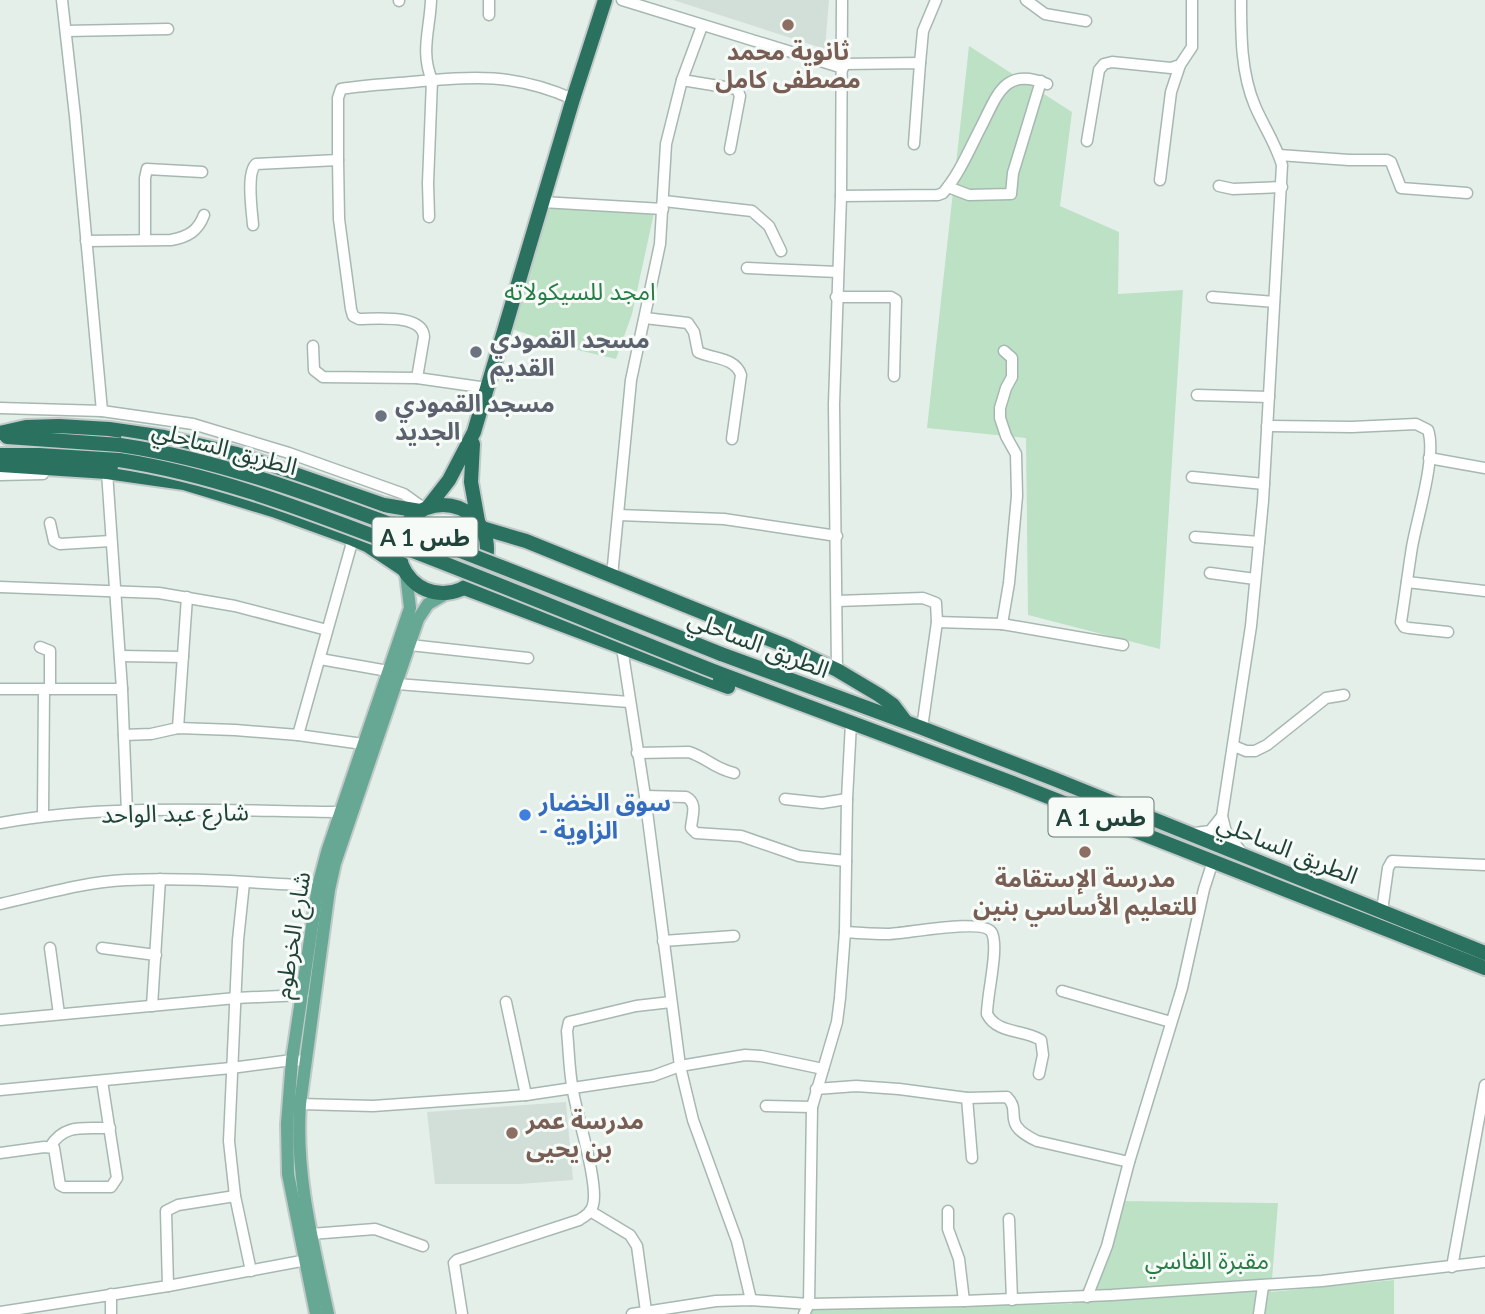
<svg xmlns="http://www.w3.org/2000/svg" width="1485" height="1314" font-family="Lato,'Noto Sans Arabic',sans-serif">
<style>
.built{fill:#d2dfd9}
.green{fill:#bce1c5}
.lines{fill:none;stroke-linecap:round;stroke-linejoin:round}
.minor-casing{stroke:#a7b8b1;stroke-width:13}
.major-casing{stroke:#c1cac8;stroke-width:16}
.highway-casing{stroke:#c1cac8;stroke-width:18}
.minor{stroke:#fff;stroke-width:10}
.major{stroke:#66a894;stroke-width:12}
.highway{stroke:#2b7160;stroke-width:14}
.highway-bridge-casing{stroke:#c1cac8;stroke-width:18;stroke-linecap:butt}
.highway-bridge{stroke:#2b7160;stroke-width:14}
.education-dot{fill:#8d6e63;stroke:#f6fbf8;stroke-width:2.5}
.worship-dot{fill:#6b7280;stroke:#f6fbf8;stroke-width:2.5}
.shop-dot{fill:#3f7fe0;stroke:#f6fbf8;stroke-width:2.5}
.labels{text-anchor:middle;dominant-baseline:central;stroke-width:6;stroke-linejoin:round;paint-order:stroke}
.shield{fill:#f6fbf8;stroke:#627a72;stroke-width:2}
.shield-label{font-size:23px;font-weight:bold;fill:#224339}
.education-label{font-size:24px;font-weight:bold;fill:#785e54;stroke:#f6fbf8}
.park-label{font-size:24px;fill:#287d46;stroke:#f6fbf8}
.worship-label{font-size:24px;font-weight:bold;fill:#5b616d;stroke:#f6fbf8;text-anchor:start}
.street-label{font-size:24px;fill:#224339;stroke:#f6fbf8}
.shop-label{font-size:24px;font-weight:bold;fill:#366cbe;stroke:#f6fbf8;text-anchor:start}
</style>
<rect width="100%" height="100%" fill="#e5efea"/>
<g class="built">
<path d="M673 0H829L825 49Z"/>
<path d="M566 1102 573 1180 520 1184H435L427 1112Z"/>
</g>
<g class="green">
<path d="M969 46 1072 112 1060 206 1119 232 1118 294 1183 290 1160 649 1028 615 1026 438 927 428Z"/>
<path d="M552 198 654 213 632 314 616 359 569 348 509 328Z"/>
<path d="M1122 1201 1278 1203 1271 1292 1394 1280V1314H804L807 1307 1072 1304 1112 1248Z"/>
</g>
<g class="lines">
<g class="minor-casing">
<g id="minor">
<path d="M62 0 75 116 102 411"/>
<path d="M489 0V15"/>
<path d="M622 0 843 68"/>
<path d="M1026 0 1045 14 1086 21"/>
<path d="M1241 0C1241 36 1241 73 1255 106 1264 127 1276 144 1282 165L1263 501 1251 626 1222 816 1226 832 1242 853"/>
<path d="M399 1V0"/>
<path d="M66 31 168 29"/>
<path d="M920 63 923 31 936 0"/>
<path d="M843 64 920 63 914 144"/>
<path d="M682 80 737 89 740 96 730 149"/>
<path d="M1087 141 1099 70 1104 64 1112 62 1171 68 1180 65 1192 47V0"/>
<path d="M1279 155 1349 160H1387L1391 162 1401 188 1467 193"/>
<path d="M338 160 339 219 351 309 353 316 359 319C377 319 423 314 424 337L417 378"/>
<path d="M1160 180 1171 92 1180 65"/>
<path d="M1219 186 1233 189 1282 187"/>
<path d="M948 187 969 195 1011 194 1013 173 1041 81"/>
<path d="M841 196 938 195 943 193C959 175 970 148 981 127 997 96 1004 66 1047 84"/>
<path d="M664 201 752 211 769 226 781 251"/>
<path d="M542 202 663 209"/>
<path d="M429 217 428 183 432 80C420 52 430 29 431 0"/>
<path d="M253 225C252 211 246 173 256 164L338 160V98L341 89C364 85 389 84 412 82 474 76 514 73 573 99"/>
<path d="M145 240V178L147 169 202 172"/>
<path d="M86 241 171 240C188 237 198 231 204 215"/>
<path d="M747 268 838 272"/>
<path d="M836 297H891L896 300 894 376"/>
<path d="M1212 297 1274 302"/>
<path d="M645 318 688 323 694 332 698 352C713 359 735 357 741 375L732 439"/>
<path d="M313 346 314 370 323 377 417 378 487 388"/>
<path d="M1197 395 1269 397"/>
<path d="M0 408 102 411 193 424 289 453 404 494 425 509"/>
<path d="M1267 426 1352 427 1416 424 1428 430C1437 456 1417 518 1412 547 1408 572 1405 597 1401 622L1404 627 1409 628 1448 632"/>
<path d="M1429 458 1485 468"/>
<path d="M107 472 122 689 127 812"/>
<path d="M0 475 43 474"/>
<path d="M1192 477 1264 484"/>
<path d="M619 515 724 519 837 536"/>
<path d="M50 523 54 541 60 544 111 541"/>
<path d="M1195 537 1259 542"/>
<path d="M1210 573 1255 579"/>
<path d="M612 576 631 380 660 244 666 144 682 80 702 26"/>
<path d="M1407 582 1485 591"/>
<path d="M0 587 159 593 235 606 327 630"/>
<path d="M837 601 923 598 936 603 937 622 922 728"/>
<path d="M937 622 1002 624 1123 645"/>
<path d="M1002 624 1009 583 1017 496 1016 454 1006 436 1000 418V408L1006 388 1012 377V358L1004 351"/>
<path d="M410 645 528 658"/>
<path d="M40 647 50 651V689"/>
<path d="M622 648 645 796 680 1066 693 1120 737 1241 751 1300"/>
<path d="M120 656 183 657"/>
<path d="M320 659 388 671"/>
<path d="M837 670 834 404 841 196 842 0"/>
<path d="M397 684 629 702"/>
<path d="M0 689H122"/>
<path d="M178 728 187 597"/>
<path d="M124 735 151 734 178 728 235 730 298 735 363 744"/>
<path d="M298 735 353 539"/>
<path d="M1234 746 1246 751H1255L1267 745 1326 698 1344 695"/>
<path d="M637 753 689 752C707 758 713 768 734 773"/>
<path d="M645 796 686 797C698 803 692 816 691 828L696 833 741 836 799 856 846 861"/>
<path d="M785 799 822 803 847 799"/>
<path d="M43 815 44 689"/>
<path d="M0 823C107 803 230 811 339 812L347 815"/>
<path d="M1195 833 1210 831 1222 816"/>
<path d="M244 883 238 940 229 1141 235 1196 251 1271"/>
<path d="M0 904C41 895 83 882 126 880 190 877 255 883 318 886"/>
<path d="M1382 911 1388 868 1392 861 1485 865"/>
<path d="M845 932C859 933 874 934 888 934 905 934 985 917 992 933 999 949 987 994 987 1014 997 1034 1023 1029 1041 1040L1043 1055 1039 1074"/>
<path d="M663 941 734 936"/>
<path d="M50 948 59 1014"/>
<path d="M102 948 156 955"/>
<path d="M1062 991 1171 1022"/>
<path d="M506 1002 526 1095"/>
<path d="M152 1006 160 879"/>
<path d="M0 1020 236 998 303 995"/>
<path d="M816 1089 856 1086 899 1089 967 1098 1007 1097C1023 1113 999 1123 1037 1141L1129 1162"/>
<path d="M0 1090 231 1068 292 1060 306 1061"/>
<path d="M967 1098 972 1158"/>
<path d="M300 1104 373 1106 526 1095 653 1076 680 1066 745 1055 761 1056 823 1069"/>
<path d="M766 1106 812 1107 837 1022 840 998 845 932 847 799 851 723"/>
<path d="M50 1147C64 1123 84 1129 110 1128"/>
<path d="M0 1153 44 1147 54 1148 60 1185 64 1187H111L117 1178 102 1081"/>
<path d="M590 1211 630 1235 637 1246 646 1311"/>
<path d="M948 1211V1229L959 1259 964 1301"/>
<path d="M1009 1219 1012 1300"/>
<path d="M311 1234 375 1229 423 1246"/>
<path d="M1452 1267 1485 1085"/>
<path d="M168 1286 166 1211 178 1205 235 1196"/>
<path d="M111 1294V1314"/>
<path d="M1087 1297 1107 1246 1129 1162 1182 988 1204 889 1213 861"/>
<path d="M0 1312 168 1286 312 1259"/>
<path d="M462 1314 454 1263 457 1260 579 1220C585 1216 591 1213 593 1205 599 1184 577 1116 573 1091 569 1071 569 1051 567 1031L569 1022 636 1006 671 1002"/>
<path d="M632 1314 716 1301 751 1300 809 1304 964 1301 1112 1295 1322 1281 1485 1262"/>
<path d="M804 1314 809 1304 812 1107"/>
<path d="M1259 1314 1263 1286"/>
</g>
</g>
<g class="major-casing">
<g id="major">
<path d="M316 1314 288 1174 287 1124 292 1060 318 886 327 852 410 608 406 574"/>
<path d="M328 1314C313 1243 295 1176 300 1104L329 890 335 863 418 619 428 604 447 593"/>
</g>
</g>
<g class="highway-casing">
<g id="highway">
<path d="M0 433 26 427 59 426 109 429 164 437 237 454 384 505 420 511"/>
<path d="M7 437 120 445"/>
<path d="M473 444 471 482 478 521"/>
<path d="M0 455H39L119 460"/>
<path d="M0 465 107 472 184 483 273 510 353 539 367 545 403 569"/>
<circle cx="443" cy="549" r="44"/>
<path d="M428 507 449 480 474 432 573 99 605 0"/>
<path d="M482 528 526 541 786 646 837 670 879 695 893 705 905 721"/>
<path d="M464 588 728 687"/>
<path d="M721 654 922 728 1054 779 1485 953"/>
<path d="M716 672 1013 783 1485 968"/>
</g>
</g>
<use href="#minor" class="minor"/>
<use href="#major" class="major"/>
<use href="#highway" class="highway"/>
<g class="highway-bridge-casing">
<g id="highway-bridge">
<path d="M120 445C214 459 301 491 390 524 501 566 611 610 721 654"/>
<path d="M119 460C211 474 297 507 384 540 495 582 605 628 716 672"/>
</g>
</g>
<use href="#highway-bridge" class="highway-bridge"/>
</g>
<g class="education-dot">
<circle cx="788" cy="25" r="7"/>
<circle cx="1085" cy="852" r="7"/>
<circle cx="512" cy="1133" r="7"/>
</g>
<g class="worship-dot">
<circle cx="476" cy="352" r="7"/>
<circle cx="381" cy="416" r="7"/>
</g>
<circle class="shop-dot" cx="525" cy="815" r="7"/>
<g class="labels">
<g class="shield">
<rect x="372.5" y="517.5" width="105" height="39" rx="5"/>
<rect x="1048.5" y="797.5" width="105" height="39" rx="5"/>
</g>
<g class="shield-label">
<text x="425" y="537">A 1 طس</text>
<text x="1101" y="817">A 1 طس</text>
</g>
<g class="education-label">
<text x="788" y="50">ثانوية محمد<tspan x="788" dy="28">مصطفى كامل</tspan></text>
<text x="1085" y="877">مدرسة اﻹستقامة<tspan x="1085" dy="28">للتعليم اﻷساسي بنين</tspan></text>
<text x="526" y="1119" text-anchor="start">مدرسة عمر<tspan x="526" dy="28">بن يحيى</tspan></text>
</g>
<g class="park-label">
<text x="580" y="290">امجد للسيكولاته</text>
<text x="1207" y="1259">مقبرة الفاسي</text>
</g>
<g class="worship-label">
<text x="490" y="338">مسجد القمودي<tspan x="490" dy="28">القديم</tspan></text>
<text x="395" y="402">مسجد القمودي<tspan x="395" dy="28">الجديد</tspan></text>
</g>
<g class="street-label">
<text transform="translate(225 447) rotate(15)">الطريق الساحلي</text>
<text transform="translate(759 643) rotate(21)">الطريق الساحلي</text>
<text transform="translate(175 812) rotate(-1)">شارع عبد الواحد</text>
<text transform="translate(1288 848) rotate(22)">الطريق الساحلي</text>
<text transform="translate(291 935) rotate(-81)">شارع الخرطوم</text>
</g>
<g class="shop-label">
<text x="539" y="801">سوق الخضار<tspan x="539" dy="28">- الزاوية</tspan></text>
</g>
</g>
</svg>
